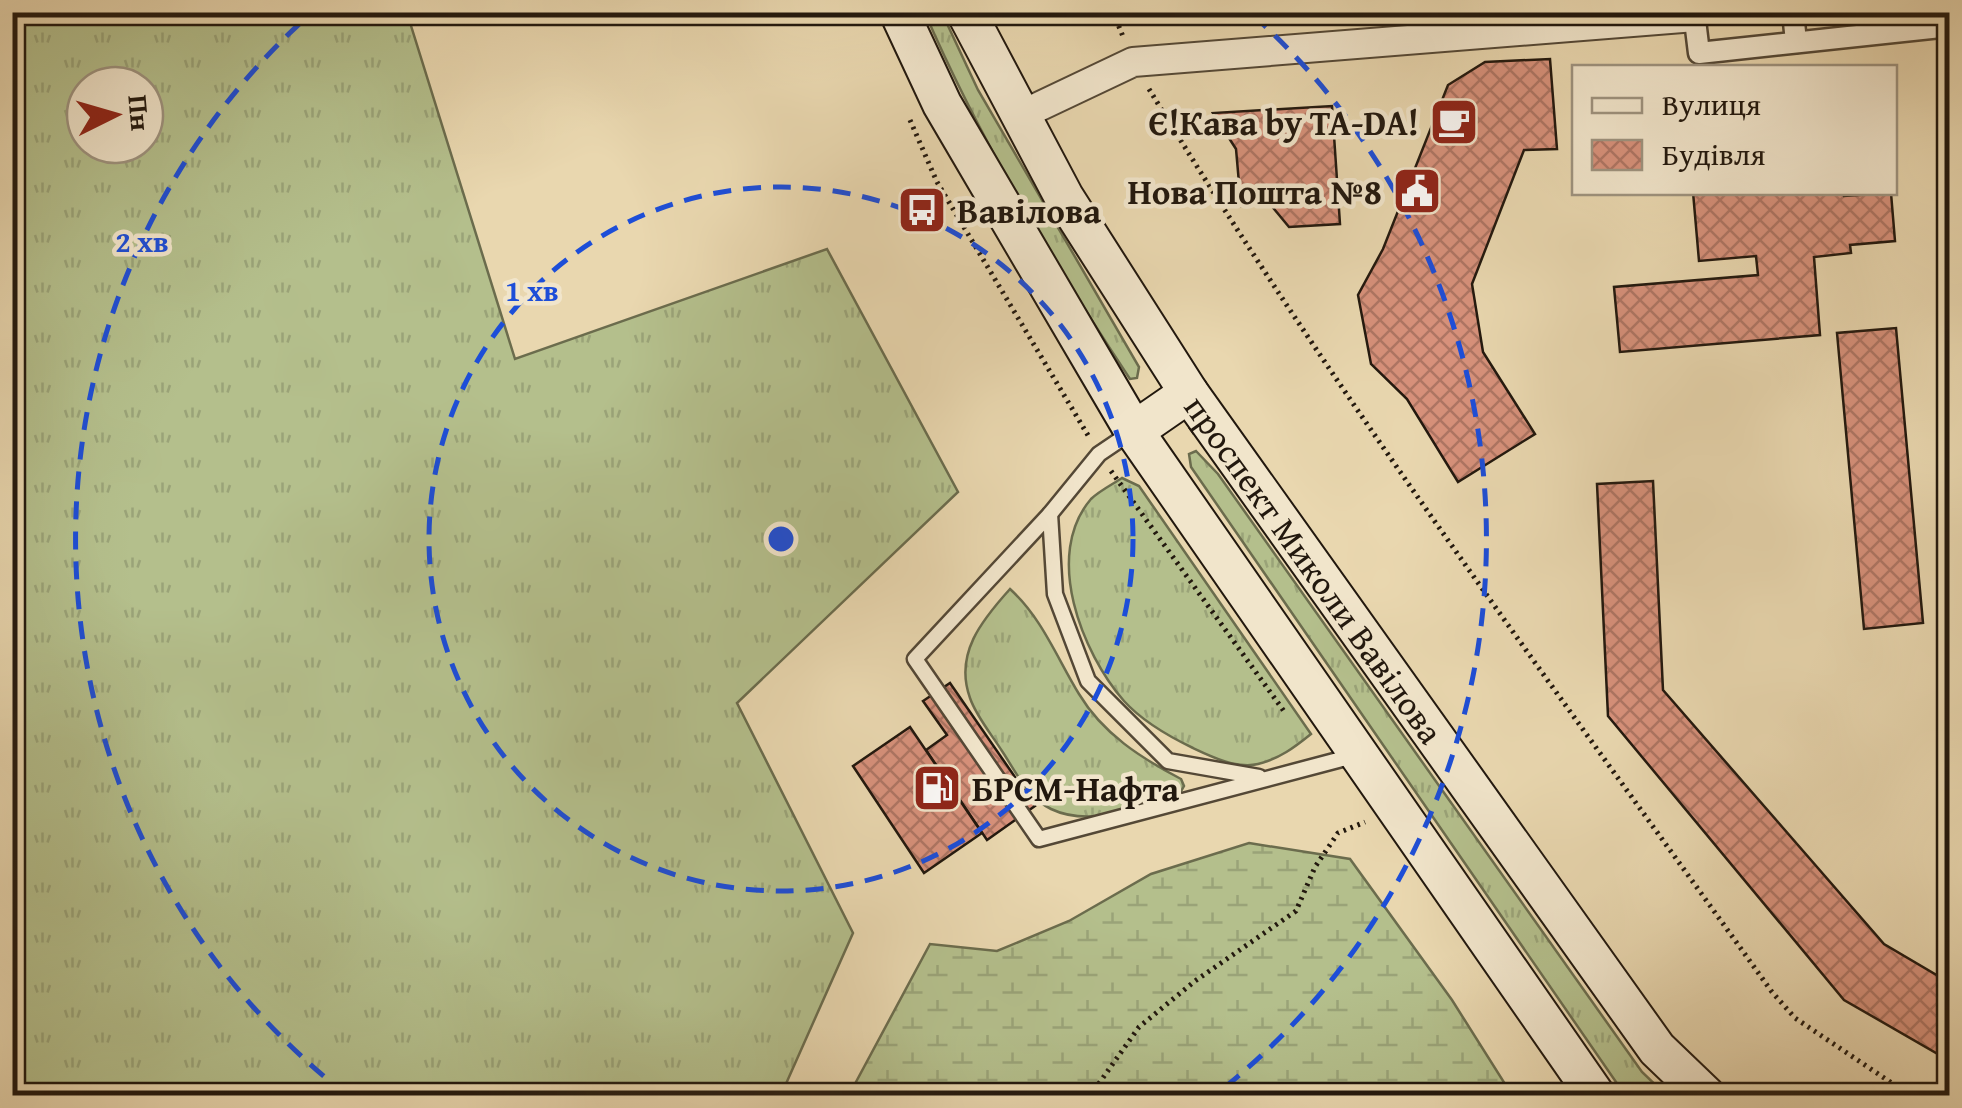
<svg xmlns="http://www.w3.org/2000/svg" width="1962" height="1108" font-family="'Gentium Book Plus',serif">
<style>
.grass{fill:url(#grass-tufts);stroke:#6b6c4d;stroke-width:2.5;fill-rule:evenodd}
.wetland{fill:url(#wetland-marsh);stroke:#6b6c4d;stroke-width:2.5}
.building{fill:url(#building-cross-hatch);stroke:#22180e;stroke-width:2.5}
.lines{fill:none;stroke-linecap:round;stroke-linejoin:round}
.service-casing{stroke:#544836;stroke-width:19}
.pedestrian-casing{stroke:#544836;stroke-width:25}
.minor-casing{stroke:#544836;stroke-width:32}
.secondary-casing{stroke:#22180e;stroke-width:42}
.path{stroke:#22180e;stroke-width:5;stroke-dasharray:2.5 5;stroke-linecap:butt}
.service{stroke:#f1e5cb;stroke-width:14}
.pedestrian{stroke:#f1e5cb;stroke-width:20}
.minor{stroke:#f1e5cb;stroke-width:28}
.secondary{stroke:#f1e5cb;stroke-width:38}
.ring{fill:none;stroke:#1d4ed8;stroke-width:5;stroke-dasharray:18 12}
.labels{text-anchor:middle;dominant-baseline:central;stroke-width:9;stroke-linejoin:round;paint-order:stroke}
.poi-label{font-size:35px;font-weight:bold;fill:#22180e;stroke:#f1e5cb;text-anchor:end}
.street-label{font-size:35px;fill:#22180e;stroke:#f1e5cb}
.centre{fill:#1d4ed8;stroke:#f1e5cb;stroke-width:5}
.ring-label{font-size:30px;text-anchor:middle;font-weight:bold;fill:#1d4ed8;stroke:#f1e5cb;stroke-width:9;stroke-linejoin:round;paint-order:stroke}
</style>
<defs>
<pattern id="grass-tufts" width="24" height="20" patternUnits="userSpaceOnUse" patternTransform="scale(2.5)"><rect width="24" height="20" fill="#b4bf8c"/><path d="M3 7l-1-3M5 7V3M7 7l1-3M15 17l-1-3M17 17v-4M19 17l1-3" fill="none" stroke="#9aa378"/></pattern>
<pattern id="wetland-marsh" width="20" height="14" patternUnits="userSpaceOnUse" patternTransform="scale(2.5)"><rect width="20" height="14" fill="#b4bf8c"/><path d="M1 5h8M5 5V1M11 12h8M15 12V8" fill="none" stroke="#9aa378"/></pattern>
<pattern id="building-cross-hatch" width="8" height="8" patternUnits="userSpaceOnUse" patternTransform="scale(2.5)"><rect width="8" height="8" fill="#d7917b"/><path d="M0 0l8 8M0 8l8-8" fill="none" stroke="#ae7563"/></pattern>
</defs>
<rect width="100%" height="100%" fill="#e9d7af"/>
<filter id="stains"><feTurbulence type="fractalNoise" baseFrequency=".002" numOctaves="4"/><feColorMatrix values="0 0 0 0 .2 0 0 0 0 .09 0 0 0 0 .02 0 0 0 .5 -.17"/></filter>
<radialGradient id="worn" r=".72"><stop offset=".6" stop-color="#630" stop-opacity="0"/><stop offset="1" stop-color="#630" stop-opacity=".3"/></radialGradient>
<g class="grass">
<path d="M12 13H407L515 359 827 249 958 492 737 703 853 933 781 1095H13ZM145 85V145H85V85Z"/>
<path d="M925 13H942L978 90 1139 367 1137 378 1130 379C1053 263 980 140 925 13Z"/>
<path d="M1196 451 1218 474 1642 1072 1666 1095H1625L1191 467 1189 454Z"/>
<path d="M1122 478 1139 486 1311 734C1295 747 1279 759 1258 764 1237 769 1212 757 1193 748 1168 736 1143 722 1124 701 1082 653 1043 555 1091 499 1099 491 1113 484 1122 478Z"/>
<path d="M1010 589C1042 618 1057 658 1079 694 1103 734 1141 758 1181 779L1184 786 1179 795C1140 807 1091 828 1051 809 1027 797 1016 772 1002 751 992 735 976 716 970 698 954 654 982 620 1010 589Z"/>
</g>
<path class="wetland" d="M1249 843 1350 859 1452 1000 1512 1095H849L930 944 997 951 1069 921 1151 874Z"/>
<g class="building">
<path d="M1550 59 1557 149 1524 150 1472 284 1483 352 1535 434 1458 482 1407 399 1371 364 1358 295 1383 249 1448 85 1485 62Z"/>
<path d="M1332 106 1340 224 1289 227 1270 204 1241 206 1236 149 1213 113Z"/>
<path d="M1693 192H1843L1844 196 1891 193 1895 241 1850 245 1851 253 1814 257 1820 335 1620 352 1614 287 1758 275 1756 256 1699 261Z"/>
<path d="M1896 328 1923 623 1864 629 1837 333Z"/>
<path d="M1653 481 1663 690 1884 944 1950 983V1061L1844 1000 1608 716 1597 484Z"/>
<path d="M950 683 1035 806 987 840 926 750 947 735 923 701Z"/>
<path d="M910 727 982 833 924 873 853 766Z"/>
</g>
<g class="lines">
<g class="service-casing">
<g id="service">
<path d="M1133 431 1099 454 1050 514 915 659 1039 839 1357 755"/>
<path d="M1050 514 1055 594 1088 681 1168 761 1259 777"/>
</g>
</g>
<g class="pedestrian-casing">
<g id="pedestrian">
<path d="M1694 12 1699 53 1950 26"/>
<path d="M1793 12 1796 42"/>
</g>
</g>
<g class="minor-casing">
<path id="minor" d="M1019 116 1133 62 1695 17"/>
</g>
<g class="secondary-casing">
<g id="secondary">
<path d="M899 12 942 104 1134 431 1596 1096"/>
<path id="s1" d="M966 12 1064 197 1189 393 1657 1049 1706 1096"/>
<path d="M1134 431 1189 393"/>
</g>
</g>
<g class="path">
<path d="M1113 12 1124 39"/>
<path d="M1149 89C1339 401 1559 694 1772 992L1795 1018 1911 1096"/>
<path d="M910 120 937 182 1089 437"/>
<path d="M1111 471 1286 714"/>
<path d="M1090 1096 1139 1027 1195 981 1296 911 1315 867 1338 833 1365 822"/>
</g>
<use href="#service" class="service"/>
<use href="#pedestrian" class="pedestrian"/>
<use href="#minor" class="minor"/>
<use href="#secondary" class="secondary"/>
</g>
<g class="ring">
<circle cx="781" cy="539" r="352"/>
<path d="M347 1095A705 705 0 0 1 309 15M1253 15A705 705 0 0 1 1215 1095"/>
</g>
<defs>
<g id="cafe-square" transform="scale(2.5)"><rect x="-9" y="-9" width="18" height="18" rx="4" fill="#8f2418" stroke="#f1e5cb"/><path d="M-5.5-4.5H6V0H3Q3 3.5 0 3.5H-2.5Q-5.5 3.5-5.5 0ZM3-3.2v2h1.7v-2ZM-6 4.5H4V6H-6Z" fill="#fff"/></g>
<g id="civic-square" transform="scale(2.5)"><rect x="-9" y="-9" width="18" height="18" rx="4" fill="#8f2418" stroke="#f1e5cb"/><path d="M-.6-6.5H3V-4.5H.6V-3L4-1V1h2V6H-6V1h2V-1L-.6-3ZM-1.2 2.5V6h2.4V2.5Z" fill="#fff"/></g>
<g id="bus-square" transform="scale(2.5)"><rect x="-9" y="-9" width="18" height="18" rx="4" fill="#8f2418" stroke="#f1e5cb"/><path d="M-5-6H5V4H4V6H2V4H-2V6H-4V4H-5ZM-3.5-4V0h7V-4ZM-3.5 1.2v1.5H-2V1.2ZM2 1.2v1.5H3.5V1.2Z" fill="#fff"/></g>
<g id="fuel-square" transform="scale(2.5)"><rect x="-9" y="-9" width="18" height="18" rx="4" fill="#8f2418" stroke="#f1e5cb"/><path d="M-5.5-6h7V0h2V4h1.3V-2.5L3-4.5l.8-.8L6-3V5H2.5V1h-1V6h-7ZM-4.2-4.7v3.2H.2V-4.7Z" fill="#fff"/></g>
</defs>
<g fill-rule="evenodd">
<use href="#cafe-square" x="1454" y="122"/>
<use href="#civic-square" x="1417" y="191"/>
<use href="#bus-square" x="922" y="210"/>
<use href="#fuel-square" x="937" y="788"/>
</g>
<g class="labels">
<g class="poi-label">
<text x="1419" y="122">Є!Кава by TA-DA!</text>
<text x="1382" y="191">Нова Пошта №8</text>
<text x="957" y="210" text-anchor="start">Вавілова</text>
<text x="972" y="788" text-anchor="start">БРСМ-Нафта</text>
</g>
<g class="street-label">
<text stroke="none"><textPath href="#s1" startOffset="658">проспект Миколи Вавілова</textPath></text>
</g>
</g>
<circle cx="781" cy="539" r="15" class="centre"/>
<g class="ring-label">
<text x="142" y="252">2 хв</text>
<text x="532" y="301">1 хв</text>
</g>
<rect width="1962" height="1108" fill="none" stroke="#e9d7af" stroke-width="50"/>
<rect x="15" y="15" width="1932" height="1078" fill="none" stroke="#22180e" stroke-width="5"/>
<rect x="25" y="25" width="1912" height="1058" fill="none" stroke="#22180e" stroke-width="2.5"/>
<rect x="1572" y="65" width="325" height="130" fill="#f1e5cb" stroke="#9e937f" stroke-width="2.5"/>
<rect x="1592" y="98" width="50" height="15" fill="#f1e5cb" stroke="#9e937f" stroke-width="2.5"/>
<text x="1662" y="115" font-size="30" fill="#22180e">Вулиця</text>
<rect x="1592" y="140" width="50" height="30" fill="url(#building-cross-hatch)" stroke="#9e937f" stroke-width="2.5"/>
<text x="1662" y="165" font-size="30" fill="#22180e">Будівля</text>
<g transform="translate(115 115) rotate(85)"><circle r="48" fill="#f1e5cb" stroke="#9e937f" stroke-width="2.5"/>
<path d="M0-8L18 38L0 25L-18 38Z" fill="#8f2418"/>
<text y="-15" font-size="28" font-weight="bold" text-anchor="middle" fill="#22180e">Пн</text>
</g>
<rect width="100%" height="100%" filter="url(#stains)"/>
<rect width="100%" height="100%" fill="url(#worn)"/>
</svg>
